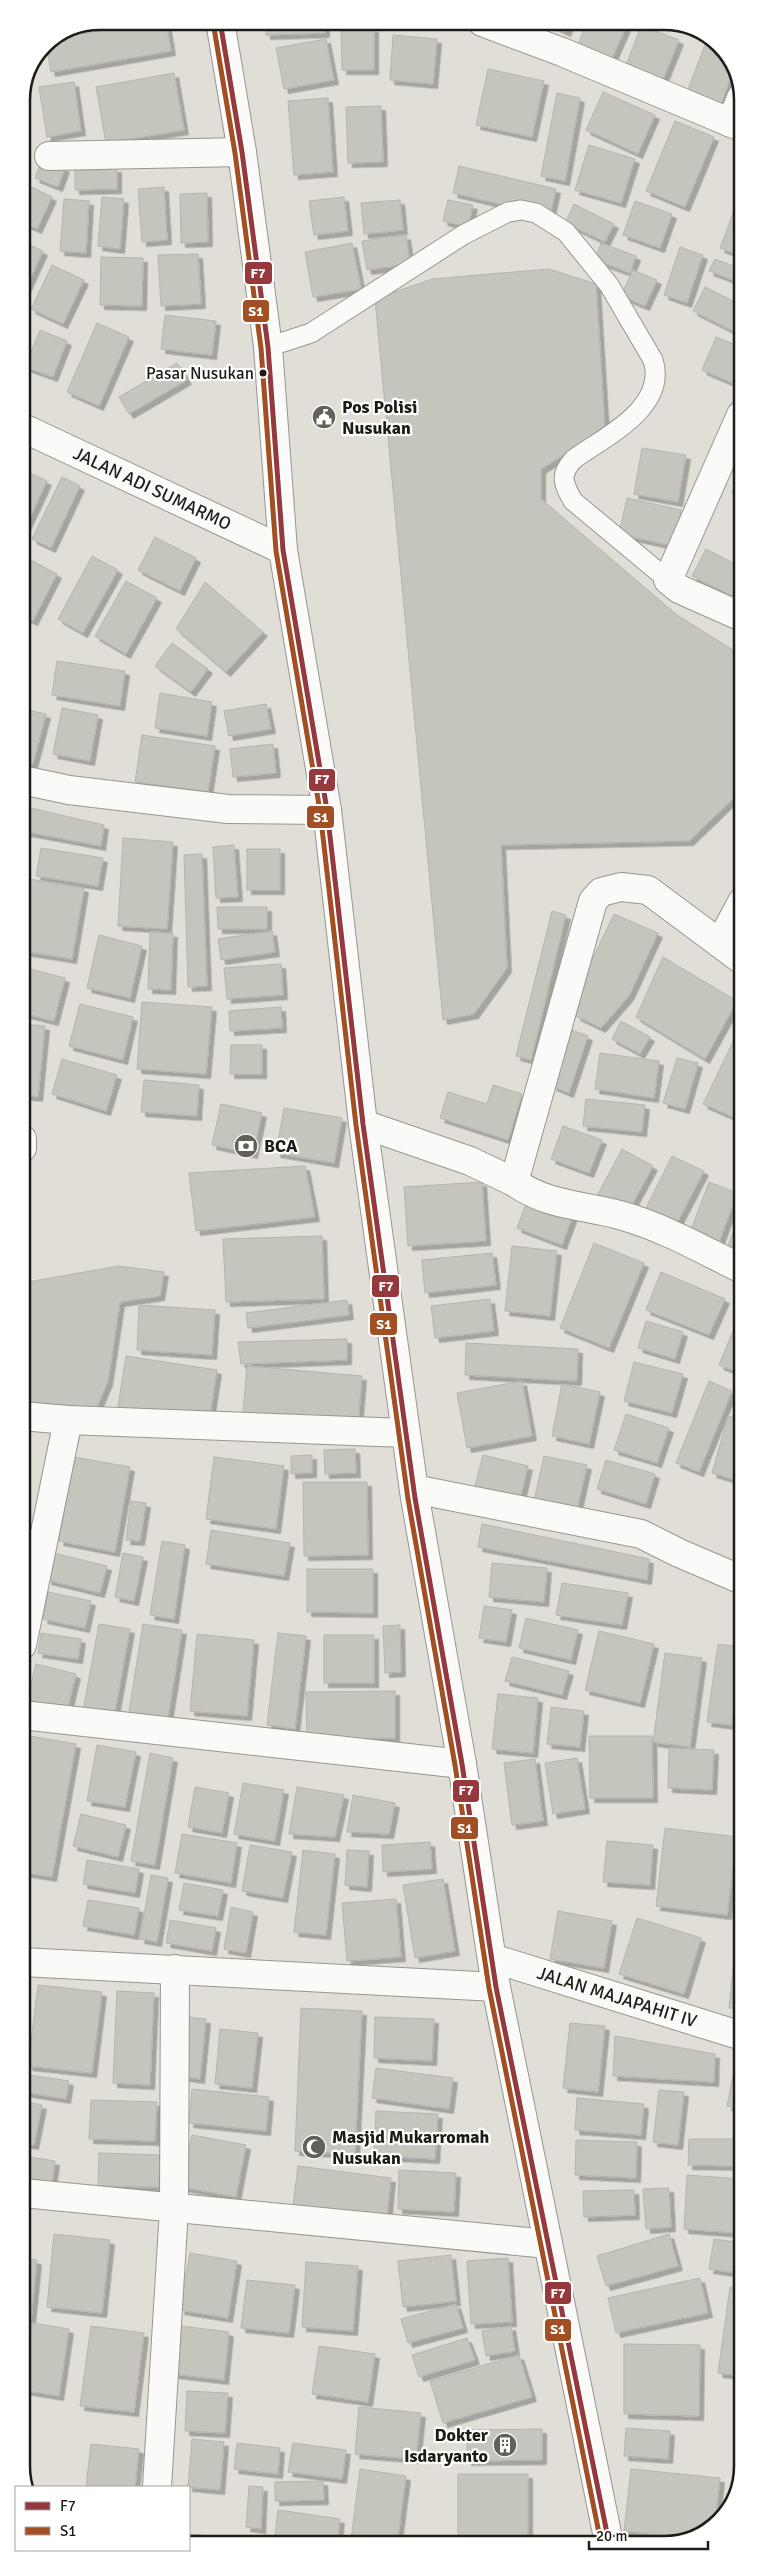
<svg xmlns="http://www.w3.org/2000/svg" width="764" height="2566" font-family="Signika,sans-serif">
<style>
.building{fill:#c5c4bd;stroke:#b6b4ae;filter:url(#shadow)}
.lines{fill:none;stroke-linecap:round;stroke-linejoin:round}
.lane-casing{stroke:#979690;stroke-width:21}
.street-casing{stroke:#979690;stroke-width:30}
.secondary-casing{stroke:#979690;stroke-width:30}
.highway-casing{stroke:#979690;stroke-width:30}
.lane{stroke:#fafaf9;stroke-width:19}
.street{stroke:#fafaf9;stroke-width:28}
.secondary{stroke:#fafaf9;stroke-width:28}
.highway{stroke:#fafaf9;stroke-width:28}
.bus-1-casing{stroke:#fff;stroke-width:9}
.bus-2-casing{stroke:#fff;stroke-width:9}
.bus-1{stroke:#96393f;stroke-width:5}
.bus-2{stroke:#a14f23;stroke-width:5}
.bus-dot{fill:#1e1c16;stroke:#fff;stroke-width:2}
.labels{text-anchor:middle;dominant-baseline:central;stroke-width:4.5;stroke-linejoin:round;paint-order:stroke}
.bus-label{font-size:17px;fill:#1e1c16;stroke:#fff;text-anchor:end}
.poi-label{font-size:18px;font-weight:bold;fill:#1e1c16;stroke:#fff;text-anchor:start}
.street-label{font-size:18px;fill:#1e1c16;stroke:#fff}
.rim{fill:none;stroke:#1e1c16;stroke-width:2.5}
.line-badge{stroke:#fff;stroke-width:2}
.badge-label{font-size:14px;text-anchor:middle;font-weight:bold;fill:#fff}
</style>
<defs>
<filter id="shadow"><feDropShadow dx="4.5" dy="4.5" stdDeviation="0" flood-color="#0004"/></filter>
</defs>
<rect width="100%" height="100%" fill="#e0ded6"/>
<g class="building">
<path d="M157 21H166L171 51 51 72 46 44 59 38Z"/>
<path d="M266 21 325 22V33L266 35Z"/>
<path d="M545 22H570L566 32Z"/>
<path d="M587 22H628L610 63 576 49Z"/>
<path d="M641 26 679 40 661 85 624 71Z"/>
<path d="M341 28H374V70H342Z"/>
<path d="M393 35 437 39 433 84 390 80Z"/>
<path d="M708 37 716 41 733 71 721 104 687 92Z"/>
<path d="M326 39 334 80 284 89 276 48Z"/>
<path d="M488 69 544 81 532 137 476 125Z"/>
<path d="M174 73 184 130 106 143 96 87Z"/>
<path d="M74 82 81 131 47 137 39 87Z"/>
<path d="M603 92 655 115 638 154 586 130Z"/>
<path d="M557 93 580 98 565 181 541 176Z"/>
<path d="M328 98 333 172 294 175 288 101Z"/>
<path d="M381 106 383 162 348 163 346 107Z"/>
<path d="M675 121 714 137 685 207 646 191Z"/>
<path d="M589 145 635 159 621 203 575 190Z"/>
<path d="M42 159 65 168 58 187 35 178Z"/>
<path d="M459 166 556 189 550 216 453 193Z"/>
<path d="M117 168V189L75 190V169Z"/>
<path d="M21 182 52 197 37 229 21 222Z"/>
<path d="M164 187 167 240 142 242 138 189Z"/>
<path d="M741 192V256L720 248Z"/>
<path d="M207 193 208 242 181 243 180 194Z"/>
<path d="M102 197 124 199 120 249 98 246Z"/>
<path d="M344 197 348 231 314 235 309 201Z"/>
<path d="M64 199 89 201 86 253 60 251Z"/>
<path d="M400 200 403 230 364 234 361 203Z"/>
<path d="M448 200 473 205 468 227 443 221Z"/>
<path d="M635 201 672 214 660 248 623 235Z"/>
<path d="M574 204 614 224 605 242 565 223Z"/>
<path d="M406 235 410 264 367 270 362 241Z"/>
<path d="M23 242 43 251 23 295 21 294Z"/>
<path d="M352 243 361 289 313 297 305 252Z"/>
<path d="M601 243 636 256 630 273 595 260Z"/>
<path d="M680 247 703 255 687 303 664 295Z"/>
<path d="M198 254 201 304 161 306 158 255Z"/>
<path d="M101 257 143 258 142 306 100 305Z"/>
<path d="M715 259 741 269V283L709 271Z"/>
<path d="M52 265 84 280 63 324 31 309Z"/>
<path d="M549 269 596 284 605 429 541 469V499L677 615 733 650 742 790 689 841 501 845 507 968 474 1014 443 1020 375 299 432 279Z"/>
<path d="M633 270 657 280 645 306 621 296Z"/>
<path d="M705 287 741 305V335L693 311Z"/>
<path d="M165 315 216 321 212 355 161 349Z"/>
<path d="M97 323 129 337 99 406 67 392Z"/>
<path d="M40 330 67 341 53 377 25 367Z"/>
<path d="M716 337 741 347V374L737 385 702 370Z"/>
<path d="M177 363 187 380 129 414 119 397Z"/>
<path d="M642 448 686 455 678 502 634 494Z"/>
<path d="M21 469 47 481 22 535Z"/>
<path d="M741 476V498L732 493Z"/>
<path d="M62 477 80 486 51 548 32 539Z"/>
<path d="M627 498 681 510 673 546 619 534Z"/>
<path d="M155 537 196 558 180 591 138 570Z"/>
<path d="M706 549 741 567 742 601 692 576Z"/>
<path d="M92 556 118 570 83 633 58 619Z"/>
<path d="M27 558 57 574 33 621 22 616V568Z"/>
<path d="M126 581 157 598 126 654 95 636Z"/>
<path d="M205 582 263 632 226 672 176 629Z"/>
<path d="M172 643 208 669 191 692 155 666Z"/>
<path d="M57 661 125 671 120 706 52 695Z"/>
<path d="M160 693 212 702 207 736 155 728Z"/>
<path d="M266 704 271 729 229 736 224 711Z"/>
<path d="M62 708 98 715 90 761 53 754Z"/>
<path d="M22 709 46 714 33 764 22 761Z"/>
<path d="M142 735 215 746 208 792 135 782Z"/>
<path d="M273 744 276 773 233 777 230 749Z"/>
<path d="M22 806 104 825 101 846 22 831Z"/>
<path d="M123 838 173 842 167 929 118 926Z"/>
<path d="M234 845 238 897 216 898 213 847Z"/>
<path d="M41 848 103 858 98 886 36 876Z"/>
<rect x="247" y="849" width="33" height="41"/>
<path d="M202 854 207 986 188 987 184 855Z"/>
<path d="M22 878 84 888 72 959 22 951Z"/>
<path d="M217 907H267V929H218Z"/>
<path d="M552 911 566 915 531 1060 516 1056Z"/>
<path d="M614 914 658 933 629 996 601 1028 576 1016 581 983Z"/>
<path d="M272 931 275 952 221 960 218 939Z"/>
<path d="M150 932 173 933 171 990 148 989Z"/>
<path d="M99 935 142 946 130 998 87 988Z"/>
<path d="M663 957 737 1001 705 1059 636 1017Z"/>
<path d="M281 964 283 995 227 999 224 968Z"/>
<path d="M22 967 65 978 54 1021 22 1013Z"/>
<path d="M142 1002 212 1007 206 1074 137 1069Z"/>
<path d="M80 1004 133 1017 123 1060 69 1046Z"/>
<path d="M281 1007 282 1028 230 1031 229 1011Z"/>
<path d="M621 1021 650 1037 640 1054 612 1039Z"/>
<path d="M742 1023V1121L703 1104Z"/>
<path d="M22 1024 45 1026 38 1097 22 1095Z"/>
<path d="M572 1030 588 1036 569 1093 552 1086Z"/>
<path d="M231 1045H262V1074H230Z"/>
<path d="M600 1053 659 1061 654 1098 595 1089Z"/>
<path d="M677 1058 698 1063 685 1109 663 1103Z"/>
<path d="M62 1059 117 1075 106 1111 52 1094Z"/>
<path d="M144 1080 199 1085 197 1116 141 1112Z"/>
<path d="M493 1085 522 1094 508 1140 440 1118 448 1092 487 1104Z"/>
<path d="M586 1099 645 1105 642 1132 583 1126Z"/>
<path d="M221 1104 262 1113 253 1154 212 1145Z"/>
<path d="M284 1108 342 1118 334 1163 276 1153Z"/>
<path d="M563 1126 602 1140 589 1173 551 1159Z"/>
<path d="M622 1149 653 1166 628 1212 597 1196Z"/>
<path d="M672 1156 704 1171 674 1229 643 1214Z"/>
<path d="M305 1166 315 1217 196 1231 189 1173Z"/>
<path d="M482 1182 486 1241 408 1246 404 1187Z"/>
<path d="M709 1182 737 1193 717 1248 688 1238Z"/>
<path d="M528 1198 573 1215 562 1245 517 1228Z"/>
<path d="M742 1207V1268L723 1260Z"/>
<path d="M322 1236 324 1299 226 1302 223 1239Z"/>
<path d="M594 1243 644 1263 609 1348 560 1328Z"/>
<path d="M512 1246 557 1251 550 1316 505 1311Z"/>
<path d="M492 1253 496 1285 425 1293 422 1260Z"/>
<path d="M119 1266 164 1272 160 1296 120 1302 108 1381 95 1412 22 1403V1283Z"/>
<path d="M661 1272 725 1299 709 1335 646 1310Z"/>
<path d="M490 1299 494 1331 435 1338 431 1306Z"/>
<path d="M347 1300 349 1315 248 1328 246 1313Z"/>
<path d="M139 1305 215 1310 212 1355 137 1350Z"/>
<path d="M740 1314 742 1315V1374L719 1365Z"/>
<path d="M646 1321 683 1332 675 1359 638 1348Z"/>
<path d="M347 1339V1360L241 1364 238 1342Z"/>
<path d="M466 1343 578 1349 577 1381 465 1375Z"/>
<path d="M126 1356 217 1370 209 1422 118 1407Z"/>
<path d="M634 1362 683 1374 672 1413 624 1401Z"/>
<path d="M247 1366 362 1376 358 1423 243 1413Z"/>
<path d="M522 1381 532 1436 467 1448 457 1393Z"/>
<path d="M709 1381 732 1391 699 1472 676 1463Z"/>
<path d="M562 1384 600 1392 589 1444 552 1436Z"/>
<path d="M742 1387V1409L735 1407Z"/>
<path d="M626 1414 669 1428 657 1463 614 1450Z"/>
<path d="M728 1416 742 1420V1482L712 1473Z"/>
<path d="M355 1449 356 1473 325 1474 324 1450Z"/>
<path d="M312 1455V1473L291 1474V1456Z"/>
<path d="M483 1455 528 1466 519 1504 473 1494Z"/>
<path d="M544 1456 587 1465 576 1514 533 1505Z"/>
<path d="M74 1457 130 1467 115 1552 59 1541Z"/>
<path d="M214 1457 284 1466 276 1529 206 1519Z"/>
<path d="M606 1460 655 1474 646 1504 597 1489Z"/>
<path d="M303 1482H367L368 1555 304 1556Z"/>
<path d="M131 1501 146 1503 140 1541 126 1540Z"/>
<path d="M482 1524 649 1559 647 1580 478 1547Z"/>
<path d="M211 1530 290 1543 284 1576 206 1564Z"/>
<path d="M162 1541 185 1545 174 1619 150 1615Z"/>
<path d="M54 1553 107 1566 100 1593 47 1580Z"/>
<path d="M123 1553 143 1557 134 1601 115 1597Z"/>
<path d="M492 1563 547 1568 544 1602 489 1597Z"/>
<path d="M307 1569H373V1613L307 1612Z"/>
<path d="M562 1583 628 1593 622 1625 556 1615Z"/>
<path d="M48 1592 91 1601 85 1628 43 1619Z"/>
<path d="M484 1606 512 1610 506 1642 479 1638Z"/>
<path d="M526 1618 578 1630 571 1660 519 1648Z"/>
<path d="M99 1624 130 1629 114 1717 83 1711Z"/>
<path d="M143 1624 182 1630 167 1724 128 1718Z"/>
<path d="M400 1625 401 1672 385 1673 383 1626Z"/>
<path d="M599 1631 654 1644 640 1703 585 1690Z"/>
<path d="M41 1633 81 1639 78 1659 38 1653Z"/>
<path d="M278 1633 306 1636 295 1729 267 1725Z"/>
<path d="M197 1634 254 1640 247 1716 190 1711Z"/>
<rect x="324" y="1635" width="50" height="48"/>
<path d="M718 1644 742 1647 732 1725 707 1722Z"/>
<path d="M665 1653 702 1658 690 1747 653 1742Z"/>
<path d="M512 1657 569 1671 562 1695 505 1681Z"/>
<path d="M36 1664 76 1674 67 1711 27 1701Z"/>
<path d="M395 1691V1738L307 1739 306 1692Z"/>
<path d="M498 1694 538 1698 533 1753 492 1749Z"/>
<path d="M551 1707 584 1711 580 1747 547 1744Z"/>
<path d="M24 1735 76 1744 52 1877 22 1872Z"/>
<path d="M589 1736H652L653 1798H590Z"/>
<path d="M97 1745 136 1752 125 1807 87 1801Z"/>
<path d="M669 1748 714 1750 712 1790 668 1788Z"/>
<path d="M150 1753 173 1758 155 1865 131 1861Z"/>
<path d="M577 1758 585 1809 553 1814 545 1763Z"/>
<path d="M535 1759 543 1821 512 1825 504 1763Z"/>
<path d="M243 1783 284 1790 275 1841 234 1834Z"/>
<path d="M195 1787 229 1793 222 1833 188 1827Z"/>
<path d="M297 1787 344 1795 335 1837 289 1834Z"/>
<path d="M353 1795 395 1803 389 1834 347 1832Z"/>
<path d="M81 1814 126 1825 118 1857 73 1846Z"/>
<path d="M665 1828 737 1837 727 1915 656 1906Z"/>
<path d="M182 1834 237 1843 231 1883 175 1873Z"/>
<path d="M607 1841 653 1845 650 1885 603 1882Z"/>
<path d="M430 1842 432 1869 383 1872 382 1845Z"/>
<path d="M250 1845 292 1852 283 1898 242 1891Z"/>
<path d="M303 1850 335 1854 326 1935 294 1932Z"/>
<path d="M347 1850 369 1851 367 1887 345 1885Z"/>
<path d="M87 1860 139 1869 135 1893 83 1884Z"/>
<path d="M151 1875 168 1878 157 1942 140 1939Z"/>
<path d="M443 1879 455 1951 415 1958 403 1885Z"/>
<path d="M184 1883 223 1890 218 1916 179 1910Z"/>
<path d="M396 1899 401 1957 347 1961 342 1903Z"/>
<path d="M88 1900 139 1908 134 1935 83 1926Z"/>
<path d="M231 1907 253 1912 246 1953 224 1949Z"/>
<path d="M558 1911 612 1921 604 1968 550 1959Z"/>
<path d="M637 1918 701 1938 684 1994 619 1974Z"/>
<path d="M170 1920 216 1928 212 1951 166 1943Z"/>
<path d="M736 1940 742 1941V2009L729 2008Z"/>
<path d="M38 1985 102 1992 92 2073 28 2066Z"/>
<path d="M117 1991 154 1993 150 2085 113 2083Z"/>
<path d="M301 2008 362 2011 355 2154 295 2151Z"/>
<path d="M185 2017 206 2019 200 2079 179 2076Z"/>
<path d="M375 2017 434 2019 432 2061 374 2058Z"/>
<path d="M570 2023 605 2026 598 2092 563 2088Z"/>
<path d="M220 2029 258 2033 252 2088 215 2084Z"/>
<path d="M615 2036 715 2054 714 2082 613 2076Z"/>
<path d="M735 2066 742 2068 743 2109 727 2106Z"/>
<path d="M376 2068 453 2078 449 2109 372 2098Z"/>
<path d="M23 2074 69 2081 66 2099 23 2092Z"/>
<path d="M192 2089 269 2097 266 2131 189 2123Z"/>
<path d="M659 2090 684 2092 678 2145 653 2142Z"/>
<path d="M577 2098 644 2104 641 2135 575 2130Z"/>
<path d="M91 2100 157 2102 155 2141 89 2139Z"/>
<path d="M23 2101 42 2105 34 2145 23 2143Z"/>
<path d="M376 2111 438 2114 435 2159 374 2156Z"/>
<path d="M192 2135 246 2145 236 2197 182 2187Z"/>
<path d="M689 2139H741V2166L688 2165Z"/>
<path d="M576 2140 637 2142 636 2178 575 2175Z"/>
<path d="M99 2153 160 2155 159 2187 98 2186Z"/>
<path d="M23 2156 55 2161 52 2183 23 2179Z"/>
<path d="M298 2166 391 2178 387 2218 293 2206Z"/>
<path d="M399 2170 456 2173 454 2212 398 2209Z"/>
<path d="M687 2175 741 2179 737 2233 684 2229Z"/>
<path d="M669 2188 671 2227 646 2229 643 2189Z"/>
<path d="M634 2190 635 2215 584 2217 583 2191Z"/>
<path d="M54 2234 110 2240 102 2313 47 2307Z"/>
<path d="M669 2234 678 2266 606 2286 597 2256Z"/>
<path d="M714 2239 743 2243V2274L709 2269Z"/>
<path d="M190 2253 237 2261 228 2318 180 2310Z"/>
<path d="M451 2255 456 2301 403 2307 398 2261Z"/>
<path d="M508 2258 512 2322 471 2324 467 2261Z"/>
<path d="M23 2259 37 2260 31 2320 23 2319Z"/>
<path d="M306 2262 358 2266 353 2331 302 2327Z"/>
<path d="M700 2278 708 2313 616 2333 608 2298Z"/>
<path d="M247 2280 295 2285 289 2333 241 2328Z"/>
<path d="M730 2287 743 2289V2376L718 2373Z"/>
<path d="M456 2304 463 2328 408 2343 401 2319Z"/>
<path d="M32 2323 69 2329 59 2396 23 2390Z"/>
<path d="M91 2326 144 2333 134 2412 80 2406Z"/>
<path d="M181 2326 229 2332 224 2380 174 2374Z"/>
<path d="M511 2326 515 2351 486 2356 482 2331Z"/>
<path d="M467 2338 475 2360 419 2377 412 2355Z"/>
<path d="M624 2344 700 2345 699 2416 624 2414Z"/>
<path d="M319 2346 375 2354 368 2402 312 2394Z"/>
<path d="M519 2355 532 2397 443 2423 430 2381Z"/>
<path d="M187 2391 228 2393 225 2433 185 2431Z"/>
<path d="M359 2407 421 2413 416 2459 355 2454Z"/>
<path d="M626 2428 670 2431 668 2459 624 2456Z"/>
<path d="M542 2429V2460L467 2461V2430Z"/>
<path d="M192 2439 224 2442 220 2490 188 2487Z"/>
<path d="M237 2443 280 2448 278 2474 234 2469Z"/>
<path d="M293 2443 346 2450 342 2479 288 2472Z"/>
<path d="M91 2444 139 2449 135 2487H86Z"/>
<path d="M360 2469 406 2476 397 2544 351 2540Z"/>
<path d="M631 2469 720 2478 715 2522 689 2538 624 2531Z"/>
<rect x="458" y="2474" width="70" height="64"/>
<path d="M323 2481 324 2500 275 2501V2482Z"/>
<path d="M249 2486 263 2487 261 2529 246 2527Z"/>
<path d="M278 2510 340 2519 337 2544H274Z"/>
<path d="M189 2534 211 2536 210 2544H189Z"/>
</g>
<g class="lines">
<g class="lane-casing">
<path id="lane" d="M268 347 311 333 463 235 508 212 521 210 536 213 566 232 609 285 653 360C668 407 606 436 574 459 559 475 563 483 573 501L668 580"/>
</g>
<g class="street-casing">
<g id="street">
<path d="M482 22 562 52 741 127"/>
<path d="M731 123 741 98"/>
<path d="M49 156 242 152"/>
<path d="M741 415 668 580 679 589 742 617"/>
<path d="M22 780 69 790 228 809 327 810"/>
<path d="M720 943 742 902"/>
<path d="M363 1124 470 1161 514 1182 593 901 601 892 621 887 648 890 742 960"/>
<path d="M22 1139V1148"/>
<path d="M514 1182C547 1206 585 1205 623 1216 665 1228 703 1250 742 1269"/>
<path d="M22 1416 68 1420 405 1433"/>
<path d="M414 1489 641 1534 679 1553 742 1580"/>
<path d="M22 1645 68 1420"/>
<path d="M22 1715 462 1764"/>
<path id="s1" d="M492 1958 742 2036"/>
<path d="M22 1962 496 1987"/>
<path d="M23 2193 548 2244"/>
<path d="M157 2487 174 2209 175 1969"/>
</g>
</g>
<g class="secondary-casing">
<g id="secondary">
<path id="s2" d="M21 427 283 550"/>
</g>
</g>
<g class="highway-casing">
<path id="highway" d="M220 21 242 152 268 347 283 550 327 810 363 1124 415 1498 462 1764 496 1987 609 2543"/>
</g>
<use href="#lane" class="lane"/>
<use href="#street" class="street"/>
<use href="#secondary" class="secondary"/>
<use href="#highway" class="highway"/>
<g class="bus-1-casing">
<path id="bus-1" d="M220 21 242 152 268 347 283 550 327 810 363 1124 415 1498 462 1764 496 1987 609 2543"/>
</g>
<g class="bus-2-casing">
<path id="bus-2" d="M213 22 235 153 261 348 276 551 320 811 356 1125 408 1499 455 1765 489 1988 601 2543"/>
</g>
<use href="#bus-1" class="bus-1"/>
<use href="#bus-2" class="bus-2"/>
</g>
<defs>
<g id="civic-disc" transform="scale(1.25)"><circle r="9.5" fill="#626059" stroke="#fff"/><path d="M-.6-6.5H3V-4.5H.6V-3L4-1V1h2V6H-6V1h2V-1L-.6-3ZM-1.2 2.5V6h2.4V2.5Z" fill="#fff"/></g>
<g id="bank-disc" transform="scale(1.25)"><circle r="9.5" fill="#626059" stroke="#fff"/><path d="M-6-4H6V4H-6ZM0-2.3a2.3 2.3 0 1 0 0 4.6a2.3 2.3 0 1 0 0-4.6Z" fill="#fff"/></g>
<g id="mosque-disc" transform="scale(1.25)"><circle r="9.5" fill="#626059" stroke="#fff"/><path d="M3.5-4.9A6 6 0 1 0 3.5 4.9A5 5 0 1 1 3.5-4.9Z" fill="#fff"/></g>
<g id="building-disc" transform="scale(1.25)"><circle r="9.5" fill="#626059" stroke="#fff"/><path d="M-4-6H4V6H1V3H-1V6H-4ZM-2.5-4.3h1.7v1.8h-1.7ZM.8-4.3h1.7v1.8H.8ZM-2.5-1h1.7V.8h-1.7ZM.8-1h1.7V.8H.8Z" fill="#fff"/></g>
</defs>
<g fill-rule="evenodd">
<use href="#civic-disc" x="324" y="417"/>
<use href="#bank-disc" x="246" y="1146"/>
<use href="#mosque-disc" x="314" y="2147"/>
<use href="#building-disc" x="505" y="2445"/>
</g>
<circle class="bus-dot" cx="263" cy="373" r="4.5"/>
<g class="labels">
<g class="bus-label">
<text x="254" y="373">Pasar Nusukan</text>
</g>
<g class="poi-label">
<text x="342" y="407">Pos Polisi<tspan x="342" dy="21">Nusukan</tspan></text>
<text x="264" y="1146">BCA</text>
<text x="332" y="2137">Masjid Mukarromah<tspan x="332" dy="21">Nusukan</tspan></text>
<text x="488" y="2435" text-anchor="end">Dokter<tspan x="488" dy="21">Isdaryanto</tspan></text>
</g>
<g class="street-label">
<text stroke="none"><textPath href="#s2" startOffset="145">JALAN ADI SUMARMO</textPath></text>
<text stroke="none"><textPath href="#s1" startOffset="131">JALAN MAJAPAHIT IV</textPath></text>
</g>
</g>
<path d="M0 0H764V2566H0ZM100 30H664A70 70 0 0 1 734 100V2466A70 70 0 0 1 664 2536H100A70 70 0 0 1 30 2466V100A70 70 0 0 1 100 30Z" fill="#fff" fill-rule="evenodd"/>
<path class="rim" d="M100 30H664A70 70 0 0 1 734 100V2466A70 70 0 0 1 664 2536H100A70 70 0 0 1 30 2466V100A70 70 0 0 1 100 30Z"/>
<g class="line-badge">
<rect x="244" y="261" width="29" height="24" rx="5" fill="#96393f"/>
<rect x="242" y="299" width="28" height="24" rx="5" fill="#a14f23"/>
<rect x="308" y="768" width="28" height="24" rx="5" fill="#96393f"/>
<rect x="306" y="805" width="29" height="24" rx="5" fill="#a14f23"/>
<rect x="371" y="1274" width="29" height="24" rx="5" fill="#96393f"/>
<rect x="369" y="1312" width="29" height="24" rx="5" fill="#a14f23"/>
<rect x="452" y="1779" width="28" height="24" rx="5" fill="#96393f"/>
<rect x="450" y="1816" width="29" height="24" rx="5" fill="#a14f23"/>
<rect x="544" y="2281" width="28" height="24" rx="5" fill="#96393f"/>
<rect x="544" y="2318" width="28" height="24" rx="5" fill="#a14f23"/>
</g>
<g class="badge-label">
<text x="258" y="278">F7</text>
<text x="256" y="316">S1</text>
<text x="322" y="784">F7</text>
<text x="321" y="822">S1</text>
<text x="386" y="1291">F7</text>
<text x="384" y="1329">S1</text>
<text x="466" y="1795">F7</text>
<text x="465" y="1833">S1</text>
<text x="558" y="2298">F7</text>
<text x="558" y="2334">S1</text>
</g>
<rect x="15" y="2486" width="175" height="65" fill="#ffffff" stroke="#a5a4a2"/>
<rect x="25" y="2502" width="25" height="8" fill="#96393f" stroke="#a5a4a2"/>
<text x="60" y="2511" font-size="15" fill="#1e1c16">F7</text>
<rect x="25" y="2527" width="25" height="8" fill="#a14f23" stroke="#a5a4a2"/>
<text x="60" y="2536" font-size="15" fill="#1e1c16">S1</text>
<path d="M589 2541v8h119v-8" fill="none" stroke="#1e1c16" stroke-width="2.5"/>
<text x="596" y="2541" font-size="15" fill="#1e1c16" stroke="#ffffff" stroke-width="4" paint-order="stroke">20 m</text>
</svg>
